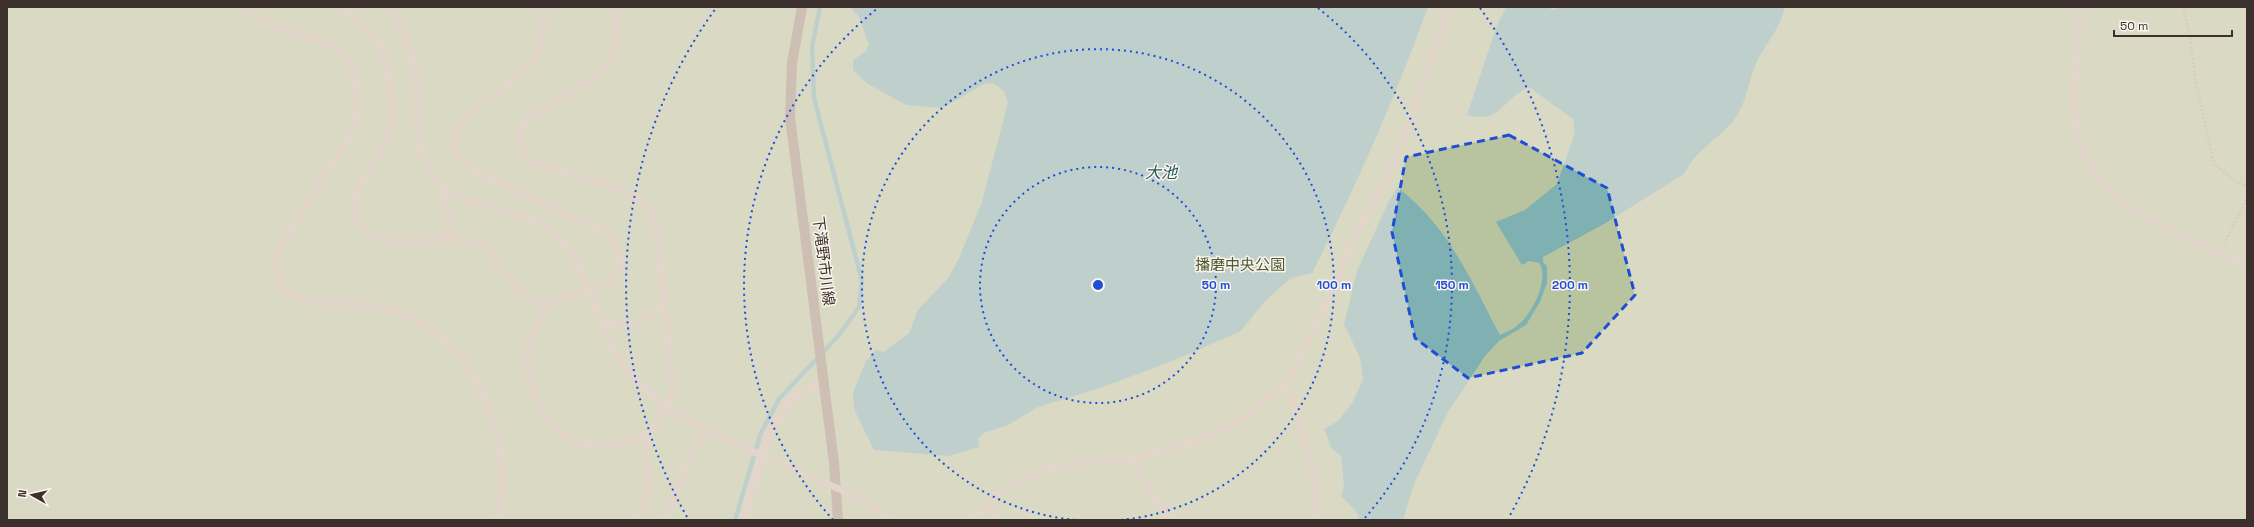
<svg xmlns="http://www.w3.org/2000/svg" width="2254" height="527" font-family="'Space Grotesk','Noto Sans JP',sans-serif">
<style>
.green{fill:#b8c4a0}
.water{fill:#7fb0b2}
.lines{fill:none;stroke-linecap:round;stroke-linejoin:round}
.stream{stroke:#7fb0b2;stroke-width:4.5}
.path{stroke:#b9a596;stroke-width:2.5;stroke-dasharray:2 2;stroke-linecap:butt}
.service{stroke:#cdbbac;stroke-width:7}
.minor{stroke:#cdbbac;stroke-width:10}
.secondary{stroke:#a18a7d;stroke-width:10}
.service-bridge{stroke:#cdbbac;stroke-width:7}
.marked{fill:none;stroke:#1d4ed8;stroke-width:3;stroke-dasharray:8 5;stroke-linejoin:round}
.ring{fill:none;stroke:#1d4ed8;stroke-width:2;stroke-dasharray:2 4}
.labels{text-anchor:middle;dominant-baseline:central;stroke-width:3;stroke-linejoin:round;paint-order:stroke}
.street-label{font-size:15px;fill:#3b302b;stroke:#fbf5ee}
.park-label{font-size:15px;fill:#4a5a2e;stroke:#fbf5ee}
.water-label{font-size:16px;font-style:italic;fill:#1f5a5e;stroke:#fbf5ee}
.centre{fill:#1d4ed8;stroke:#fbf5ee;stroke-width:2}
.ring-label{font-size:12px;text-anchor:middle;font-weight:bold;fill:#1d4ed8;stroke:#fbf5ee;stroke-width:3;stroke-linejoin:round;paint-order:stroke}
</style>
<rect width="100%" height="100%" fill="#f4ebe1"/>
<rect class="green" x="7" y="7" width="2240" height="513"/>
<g class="water">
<path d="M850 7H1428C1395 98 1356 187 1312 273L1291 278 1265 301 1241 331 1175 360 1100 388 1038 407 1008 425 984 433 978 439 979 447 949 456 874 450 854 409 853 392 866 361 876 350 883 352 909 333 918 310 949 277 959 258 982 202 1008 102 1004 91 993 83 984 84 942 108 906 105 868 84 853 70V60L865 52 869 45 859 17Z"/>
<path d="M1506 7H1546L1555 10 1560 7H1785C1780 30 1764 45 1755 66 1749 80 1747 97 1740 110 1730 131 1706 143 1692 161 1689 165 1687 170 1684 174L1604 224 1543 257V262L1547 266V283L1540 302 1526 325 1499 341 1485 356 1448 412 1414 484 1403 520H1358L1359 517 1355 510 1341 496 1344 485 1341 456 1332 449 1324 429 1338 421 1352 403 1363 380 1360 358 1344 324 1357 271 1388 203 1397 187C1449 227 1470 279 1500 335 1506 332 1514 329 1519 324 1532 314 1550 278 1539 263L1529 261 1522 265 1496 222 1525 210 1557 184 1575 133 1573 119 1529 87C1504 97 1501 125 1467 115L1497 25Z"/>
</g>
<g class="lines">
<path class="stream" d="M735 520 761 433 779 399 839 335 859 307 862 281 814 98 812 47 820 7"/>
<g class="path">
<path d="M2183 7 2189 31 2196 83 2214 164 2238 183 2247 186"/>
<path d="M2224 244 2247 199"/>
</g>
<g class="service">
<path d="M245 7C265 31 305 32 333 46 360 59 363 112 350 136 345 147 337 157 330 167 313 194 296 221 279 249 275 264 276 286 291 295 313 309 347 301 371 305 468 321 519 432 497 520"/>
<path d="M339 7C354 16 371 27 379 43 389 62 395 115 388 136 380 164 334 201 365 230 393 257 449 225 482 246 490 251 495 259 500 266 528 305 531 309 577 295"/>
<path d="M387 7C408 34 417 64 417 98 418 120 415 143 426 164 459 221 513 197 554 233 588 263 593 311 613 349 639 398 693 423 740 446"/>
<path d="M545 7C543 25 542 48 531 63 510 93 418 125 471 170L606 232C622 248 627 271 606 286"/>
<path d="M615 7C618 37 623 55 597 76L527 119C515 134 518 152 533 164 560 172 625 185 643 203 652 211 655 222 657 233L672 382V396"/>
<path d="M2079 7C2081 45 2070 89 2076 126 2089 208 2183 234 2247 266"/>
<path d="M444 187 445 204 450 220 447 238"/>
<path d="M549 304C541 317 532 332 528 348 525 364 530 380 535 395 556 453 601 454 650 432"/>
<path d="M601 320C631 332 642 323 663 303"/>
<path d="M1287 383C1302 428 1319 472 1317 520"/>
<path d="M1133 458 1140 475 1170 520"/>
<path d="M860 498 890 520"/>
<path d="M988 502 998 520"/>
<path d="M636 520 647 502 650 483 645 447 650 432"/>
<path d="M665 520 685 465 706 430"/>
<path d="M971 520 988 502 1013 484 1049 468 1086 462 1133 458 1200 440 1238 422 1287 383 1324 308 1353 241 1395 159 1451 7"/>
</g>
<path class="minor" d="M743 520 769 433 791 400 824 380"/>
<path class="secondary" d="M802 7 792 63 790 117 834 463 838 520"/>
<g class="service-bridge">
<path d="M577 295 606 286"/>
<path d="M650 432 672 396"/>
<path d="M740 446 860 498"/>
</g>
</g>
<path d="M0 0H2254V527H0ZM1509 135 1607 188 1635 295 1582 353 1468 378 1415 338 1392 232 1406 157Z" fill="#f4ebe1" fill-opacity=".55" fill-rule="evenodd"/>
<path class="marked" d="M1509 135 1607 188 1635 295 1582 353 1468 378 1415 338 1392 232 1406 157Z"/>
<g class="ring">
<circle cx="1098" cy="285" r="118"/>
<path d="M1075 520A236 236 0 1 1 1121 520"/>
<path d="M833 520A354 354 0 0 1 878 8M1318 8A354 354 0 0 1 1363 520"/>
<path d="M687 517A472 472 0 0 1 716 8M1480 8A472 472 0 0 1 1509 517"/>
</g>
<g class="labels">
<g class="street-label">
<text transform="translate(824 261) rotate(83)">下滝野市川線</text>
</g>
<g class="park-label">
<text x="1240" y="264">播磨中央公園</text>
</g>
<g class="water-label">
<text x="1161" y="172">大池</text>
</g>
</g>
<circle cx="1098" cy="285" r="6" class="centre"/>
<g class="ring-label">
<text x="1216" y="289">50 m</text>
<text x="1334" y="289">100 m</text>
<text x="1452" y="289">150 m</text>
<text x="1570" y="289">200 m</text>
</g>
<rect width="2254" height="527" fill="none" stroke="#3b302b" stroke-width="16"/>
<g transform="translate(32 495) rotate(278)" stroke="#fbf5ee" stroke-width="3" paint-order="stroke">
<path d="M0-3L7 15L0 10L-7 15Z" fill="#3b302b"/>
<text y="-6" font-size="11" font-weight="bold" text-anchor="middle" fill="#3b302b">N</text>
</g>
<path d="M2114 30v6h118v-6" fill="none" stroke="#3b302b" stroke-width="2"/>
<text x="2120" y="30" font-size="12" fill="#3b302b" stroke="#fbf5ee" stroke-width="3" paint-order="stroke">50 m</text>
</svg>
